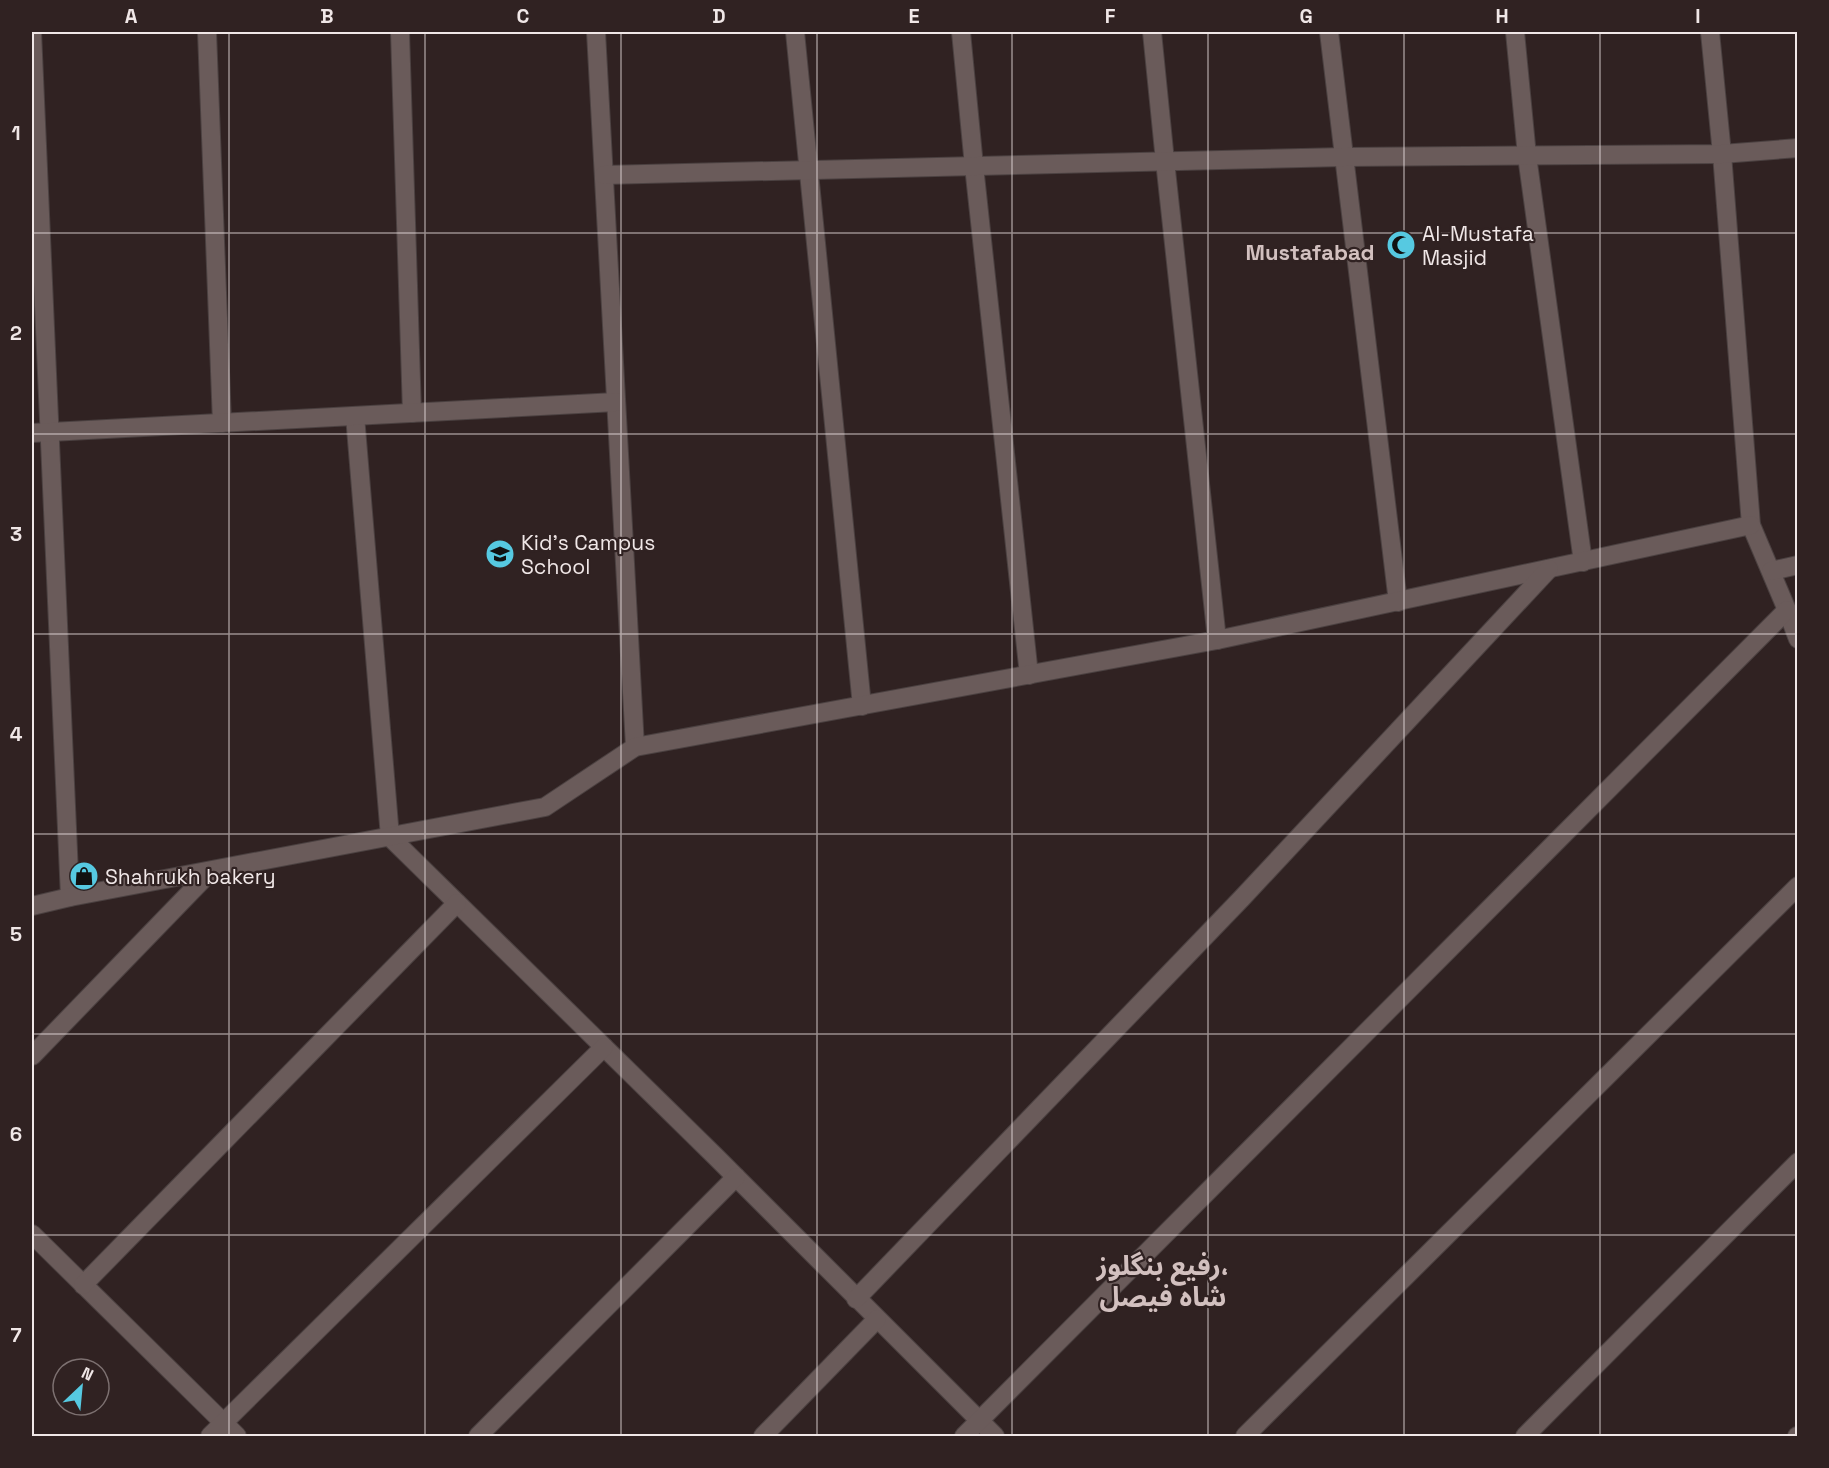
<svg xmlns="http://www.w3.org/2000/svg" width="1829" height="1468" font-family="'Space Grotesk','Noto Sans Arabic',sans-serif">
<style>
.lines{fill:none;stroke-linecap:round;stroke-linejoin:round}
.minor-casing{stroke:#4b4141;stroke-width:20}
.minor{stroke:#6a5b5a;stroke-width:18}
.grid{fill:none;stroke:#f0e7e7;stroke-width:1.5;stroke-opacity:0.55}
.labels{text-anchor:middle;dominant-baseline:central;stroke-width:4.5;stroke-linejoin:round;paint-order:stroke}
.poi-label{font-size:21px;fill:#f0e7e7;stroke:#302222;text-anchor:start}
.neighbourhood-label{font-size:22px;font-weight:bold;fill:#d2c0bf;stroke:#302222}
.district-label{font-size:27px;font-weight:bold;fill:#d2c0bf;stroke:#302222}
.neatline{fill:none;stroke:#f0e7e7;stroke-width:2}
.grid-label{font-size:20px;text-anchor:middle;font-weight:bold;fill:#f0e7e7}
</style>
<rect width="100%" height="100%" fill="#302222"/>
<g class="lines">
<g class="minor-casing">
<g id="minor">
<path d="M32 32 70 897"/>
<path d="M207 32 222 423"/>
<path d="M400 32 412 413"/>
<path d="M596 32 635 747"/>
<path d="M795 32 862 706"/>
<path d="M961 32 974 166 1029 675"/>
<path d="M1152 32 1165 161 1217 640"/>
<path d="M1329 32 1398 602"/>
<path d="M1515 32 1527 156 1583 562"/>
<path d="M1710 32 1722 154 1751 525 1787 610 1798 639"/>
<path d="M604 175 1344 157 1722 154 1798 148"/>
<path d="M355 416 390 837 716 1157 995 1436"/>
<path d="M32 433 616 402"/>
<path d="M1771 571 1798 565"/>
<path d="M32 906 70 897 545 807 635 747 1217 640 1751 525"/>
<path d="M32 1056 211 871"/>
<path d="M32 1234 237 1436"/>
<path d="M83 1285 457 903"/>
<path d="M856 1299 1242 898 1549 569"/>
<path d="M210 1436 604 1047"/>
<path d="M478 1436 736 1177"/>
<path d="M763 1436 877 1319"/>
<path d="M964 1436 1787 610"/>
<path d="M1245 1436 1798 886"/>
<path d="M1525 1436 1798 1162"/>
<path d="M1797 1436H1798"/>
</g>
</g>
<use href="#minor" class="minor"/>
</g>
<path class="grid" d="M229 32V1436M425 32V1436M621 32V1436M817 32V1436M1012 32V1436M1208 32V1436M1404 32V1436M1600 32V1436M32 233H1798M32 434H1798M32 634H1798M32 834H1798M32 1034H1798M32 1235H1798"/>
<defs>
<g id="mosque-disc" transform="scale(1.5)"><circle r="9.5" fill="#56c9e1" stroke="#302222"/><path d="M3.5-4.9A6 6 0 1 0 3.5 4.9A5 5 0 1 1 3.5-4.9Z" fill="#111"/></g>
<g id="school-disc" transform="scale(1.5)"><circle r="9.5" fill="#56c9e1" stroke="#302222"/><path d="M0-5L7-2L0 1L-7-2ZM-4 1L0 2.5L4 1V4Q0 6-4 4Z" fill="#111"/></g>
<g id="shop-disc" transform="scale(1.5)"><circle r="9.5" fill="#56c9e1" stroke="#302222"/><path d="M-5-2.5h2.3a2.7 3.5 0 0 1 5.4 0H5L5.5 6h-11ZM-1.5-2.5h3a1.5 2.3 0 0 0-3 0Z" fill="#111"/></g>
</defs>
<g fill-rule="evenodd">
<use href="#mosque-disc" x="1401" y="245"/>
<use href="#school-disc" x="500" y="554"/>
<use href="#shop-disc" x="84" y="876"/>
</g>
<g class="labels">
<g class="poi-label">
<text x="1422" y="233">Al-Mustafa<tspan x="1422" dy="24">Masjid</tspan></text>
<text x="521" y="542">Kid's Campus<tspan x="521" dy="24">School</tspan></text>
<text x="105" y="876">Shahrukh bakery</text>
</g>
<g class="neighbourhood-label">
<text x="1310" y="252">Mustafabad</text>
</g>
<g class="district-label">
<text x="1163" y="1265">رفیع بنگلوز،<tspan x="1163" dy="31">شاہ فیصل</tspan></text>
</g>
</g>
<rect width="1829" height="1468" fill="none" stroke="#302222" stroke-width="66"/>
<g transform="translate(81 1387) rotate(26)"><circle r="28" fill="#302222" stroke="#7d7171" stroke-width="1.5"/>
<path d="M0-4.5L10 22L0 15L-10 22Z" fill="#56c9e1"/>
<text y="-9" font-size="16" font-weight="bold" text-anchor="middle" fill="#f0e7e7">N</text>
</g>
<rect x="33" y="33" width="1763" height="1402" class="neatline"/>
<g class="grid-label">
<text x="131" y="23">A</text>
<text x="327" y="23">B</text>
<text x="523" y="23">C</text>
<text x="719" y="23">D</text>
<text x="914" y="23">E</text>
<text x="1110" y="23">F</text>
<text x="1306" y="23">G</text>
<text x="1502" y="23">H</text>
<text x="1698" y="23">I</text>
<text x="16" y="140">1</text>
<text x="16" y="340">2</text>
<text x="16" y="541">3</text>
<text x="16" y="741">4</text>
<text x="16" y="941">5</text>
<text x="16" y="1141">6</text>
<text x="16" y="1342">7</text>
</g>
</svg>
